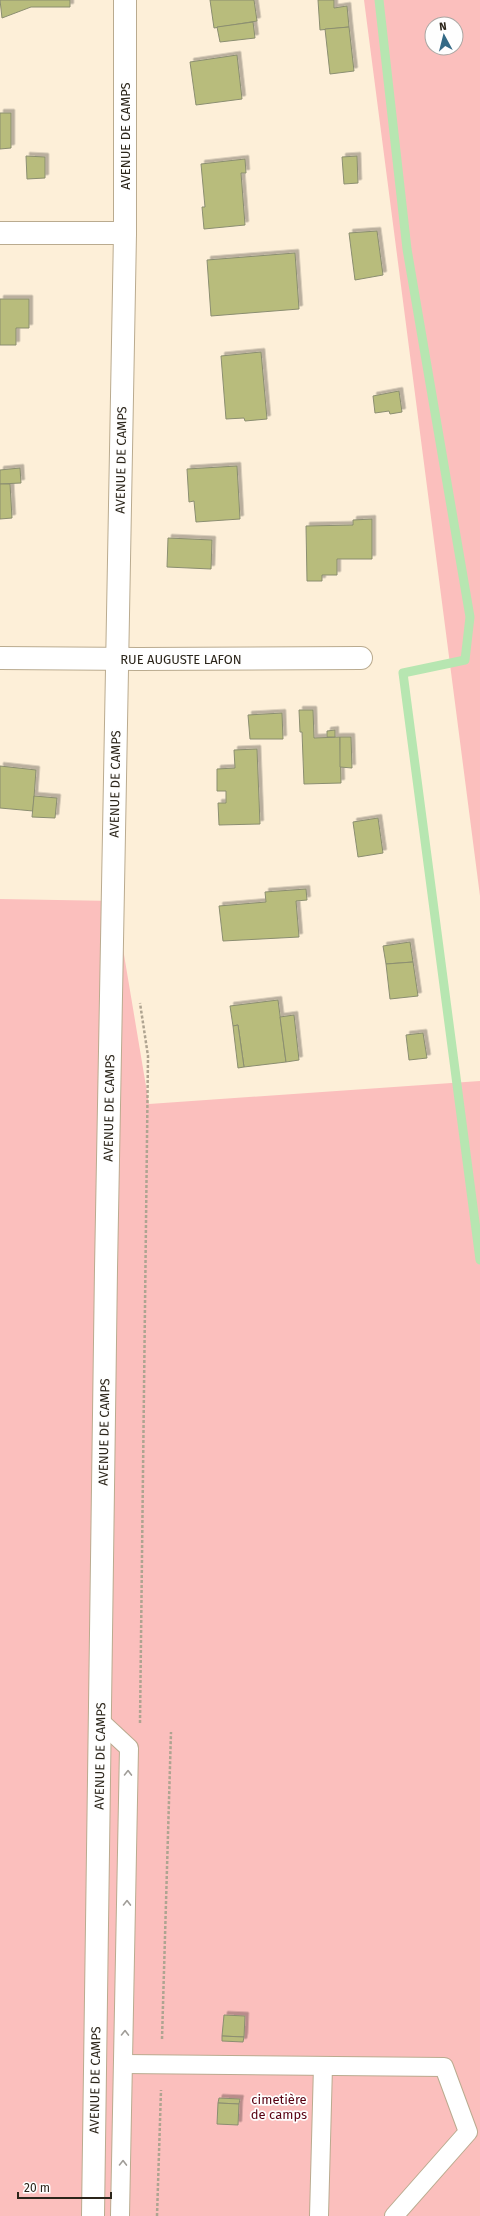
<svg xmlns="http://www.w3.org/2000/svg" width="480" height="2216" font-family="'Fira Sans',sans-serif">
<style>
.green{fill:#fbbfbd;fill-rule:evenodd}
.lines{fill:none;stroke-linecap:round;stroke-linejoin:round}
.stream{stroke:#b7e6b1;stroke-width:9}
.building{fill:#b8bc7b;stroke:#8b8e71;filter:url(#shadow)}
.service-casing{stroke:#baab8f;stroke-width:20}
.minor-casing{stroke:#baab8f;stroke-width:24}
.path{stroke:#afa491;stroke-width:2.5;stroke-dasharray:3 2;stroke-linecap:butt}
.service{stroke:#fff;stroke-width:18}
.minor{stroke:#fff;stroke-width:22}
.oneway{stroke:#a09d98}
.labels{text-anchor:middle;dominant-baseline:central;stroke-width:3.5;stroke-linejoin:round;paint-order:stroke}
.street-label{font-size:13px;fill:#2b251a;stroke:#fefefe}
.park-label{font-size:13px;fill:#580111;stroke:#fefefe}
</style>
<defs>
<filter id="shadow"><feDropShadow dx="3.5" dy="-3.5" stdDeviation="0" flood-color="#0004"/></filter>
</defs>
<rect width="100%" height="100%" fill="#fdefd8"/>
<g class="green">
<path d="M364 0H480V896ZM432 24H456V48H432Z"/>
<path d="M0 899 115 901 149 1104 480 1081V2216H0Z"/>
</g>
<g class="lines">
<path class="stream" d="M379 0 407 249 470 617 465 660 403 673 480 1260"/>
</g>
<g class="building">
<path d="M0 0H70V7H31L2 18Z"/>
<path d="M210 0H254L257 21 214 28Z"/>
<path d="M318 0H334V8L347 6 349 27 320 30Z"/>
<path d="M253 22 255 38 220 42 217 27Z"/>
<path d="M349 27 354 71 330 74 325 29Z"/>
<path d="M237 55 242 99 196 105 190 62Z"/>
<path d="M0 113H11V148L0 149Z"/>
<path d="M26 156 45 157V178L27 179Z"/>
<path d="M357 156 358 183 344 184 342 157Z"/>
<path d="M245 159 246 173H241L245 225 204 229 202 207H205L201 164Z"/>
<path d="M377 231 383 275 355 280 349 233Z"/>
<path d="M295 253 299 309 211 316 207 260Z"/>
<path d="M0 299H29V328H16V345H0Z"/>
<path d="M261 352 267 419 245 421 244 418 226 419 221 356Z"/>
<path d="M399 391 402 412 390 414 389 411 375 413 373 396Z"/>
<path d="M237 466 240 519 196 522 194 501 189 502 187 469Z"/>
<path d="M20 468 21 483 0 484V470Z"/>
<path d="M0 484H10L12 518 0 519Z"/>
<path d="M372 519V559H337V575H322V581H307L306 526 353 525V520Z"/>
<path d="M168 538 212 540 211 569 167 567Z"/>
<path d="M299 710H313L314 738 340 737 341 783 304 784 302 732H300Z"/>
<path d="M282 713 283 739H250L248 715Z"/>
<path d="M335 730V737H327V731Z"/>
<path d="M340 737H351L352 768 340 767Z"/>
<path d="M257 749 260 824 219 825 218 803H226V791H217V769L235 768 234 750Z"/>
<path d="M0 766 36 770 33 811 0 808Z"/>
<path d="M34 796 57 798 55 818 32 817Z"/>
<path d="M378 818 383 853 358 857 353 822Z"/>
<path d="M306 889 307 900 296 901 299 937 223 941 219 906 266 902 265 892Z"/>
<path d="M410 942 413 962 386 964 383 946Z"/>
<path d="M413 962 418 996 390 999 386 964Z"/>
<path d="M278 1000 286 1062 244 1067 238 1025 233 1026 230 1006Z"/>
<path d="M294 1015 299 1060 286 1062 280 1017Z"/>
<path d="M238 1025 244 1067 238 1068 233 1026Z"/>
<path d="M423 1033 427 1058 409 1060 406 1035Z"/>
<path d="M224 2015 245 2016 244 2037 222 2036Z"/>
<path d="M222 2036 244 2037 243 2042 222 2041Z"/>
<path d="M219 2098 240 2099 239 2104 218 2103Z"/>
<path d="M218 2103 239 2104 238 2125 217 2124Z"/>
</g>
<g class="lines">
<g class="service-casing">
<g id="service">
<path d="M100 1721 129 1748 120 2216"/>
<path d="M124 2064 444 2067 468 2132 394 2216"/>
<path d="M319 2216 323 2066"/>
</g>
</g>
<g class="minor-casing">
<g id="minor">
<path d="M0 233H125"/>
<path d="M0 658 139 659 361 658"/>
<path d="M93 2216 106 1269 125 233V0"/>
</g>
</g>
<g class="path">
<path d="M140 1723 148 1056 140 1003"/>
<path d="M162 2039 171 1732"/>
<path d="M157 2216 161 2090"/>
</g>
<use href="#service" class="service"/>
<use href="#minor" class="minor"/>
</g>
<defs><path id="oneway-chevron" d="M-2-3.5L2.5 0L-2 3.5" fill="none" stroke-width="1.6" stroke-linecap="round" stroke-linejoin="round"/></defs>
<g class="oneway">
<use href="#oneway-chevron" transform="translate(128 1773) rotate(-89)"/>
<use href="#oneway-chevron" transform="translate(127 1903) rotate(-89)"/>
<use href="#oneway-chevron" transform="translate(125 2033) rotate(-89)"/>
<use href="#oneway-chevron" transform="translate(123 2163) rotate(-89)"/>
</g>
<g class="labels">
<g class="street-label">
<text transform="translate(125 136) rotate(-90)">AVENUE DE CAMPS</text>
<text transform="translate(121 460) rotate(-89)">AVENUE DE CAMPS</text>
<text x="181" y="659">RUE AUGUSTE LAFON</text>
<text transform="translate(115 784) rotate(-89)">AVENUE DE CAMPS</text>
<text transform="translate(109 1108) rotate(-89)">AVENUE DE CAMPS</text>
<text transform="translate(104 1432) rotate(-89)">AVENUE DE CAMPS</text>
<text transform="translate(100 1756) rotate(-89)">AVENUE DE CAMPS</text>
<text transform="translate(95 2080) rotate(-89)">AVENUE DE CAMPS</text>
</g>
<g class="park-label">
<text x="279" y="2099">cimetière<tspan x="279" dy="15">de camps</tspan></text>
</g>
</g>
<g transform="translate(444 36) rotate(353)"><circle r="19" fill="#fefefe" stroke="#aaa7a3"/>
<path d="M0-3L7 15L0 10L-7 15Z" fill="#346a86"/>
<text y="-6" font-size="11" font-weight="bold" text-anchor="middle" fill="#2b251a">N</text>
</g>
<path d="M18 2192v6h93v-6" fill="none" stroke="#2b251a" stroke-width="2"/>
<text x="24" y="2192" font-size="12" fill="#2b251a" stroke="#fefefe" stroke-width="3" paint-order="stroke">20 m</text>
</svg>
